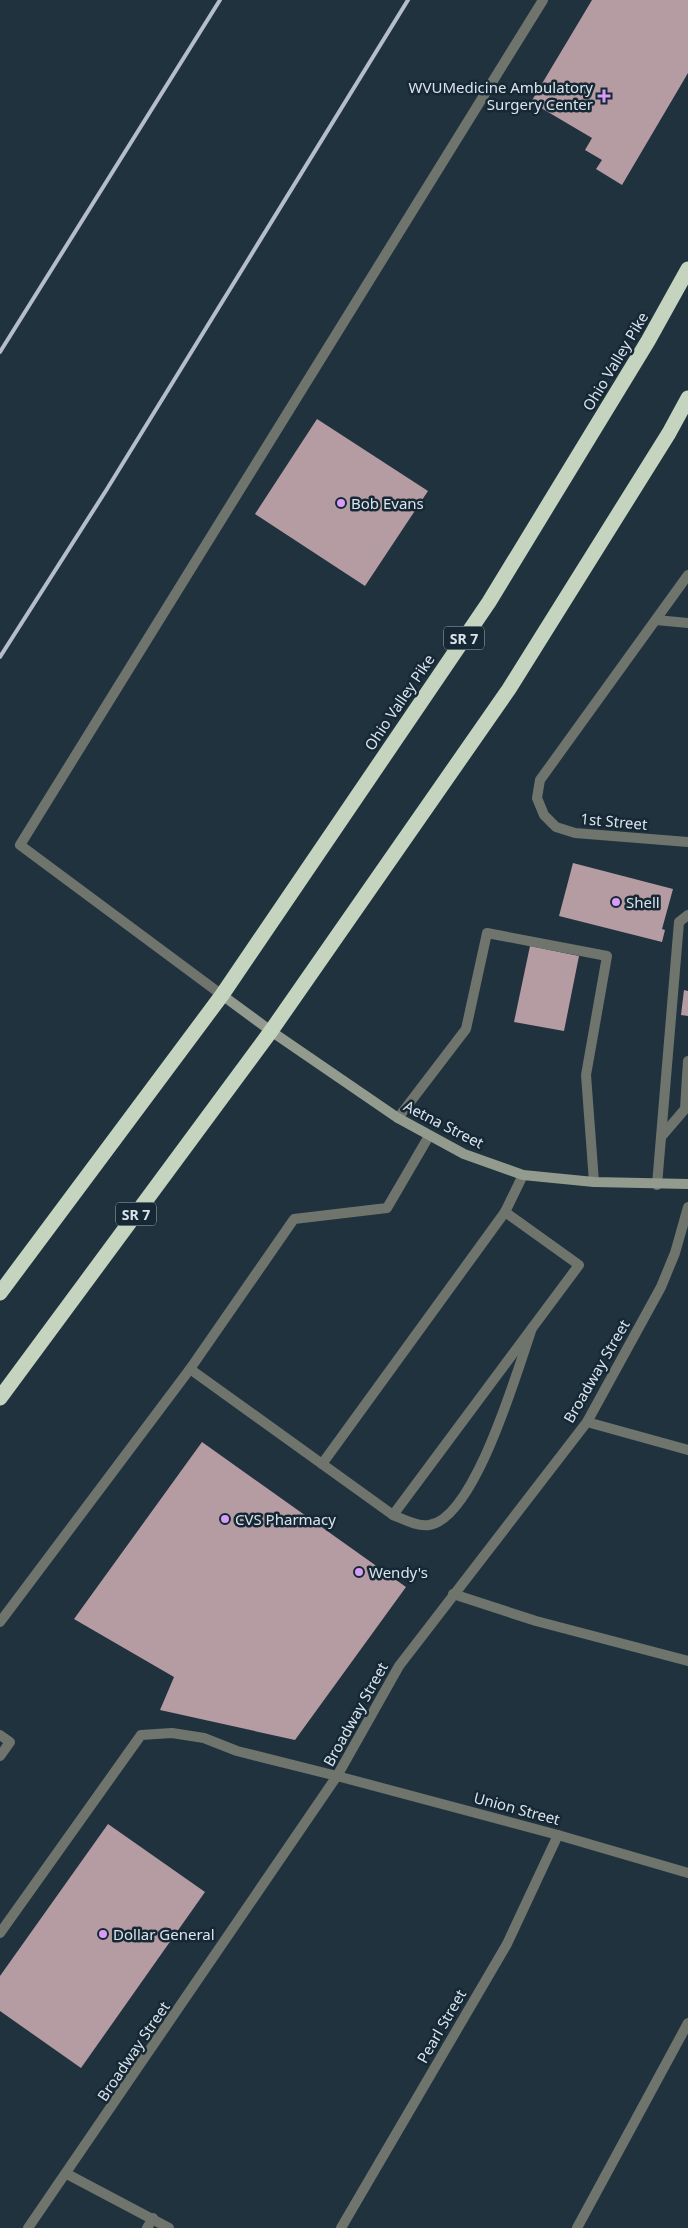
<svg xmlns="http://www.w3.org/2000/svg" width="688" height="2228" font-family="'Noto Sans',sans-serif">
<style>
.building{fill:#b59ba2}
.lines{fill:none;stroke-linecap:round;stroke-linejoin:round}
.lane{stroke:#6f756c;stroke-width:10}
.street{stroke:#6f756c;stroke-width:10}
.secondary{stroke:#929b8e;stroke-width:10}
.highway{stroke:#c5d4bf;stroke-width:15}
.rail{stroke:#b3bec8;stroke-width:4}
.poi-dot{fill:#d79bf8;stroke:#172835;stroke-width:2}
.labels{text-anchor:middle;dominant-baseline:central;stroke-width:5;stroke-linejoin:round;paint-order:stroke}
.shield{fill:#172835;stroke:#a0acb6;stroke-width:1}
.shield-label{font-size:14px;font-weight:bold;fill:#dae4ed}
.poi-label{font-size:15px;fill:#dae4ed;stroke:#172835;text-anchor:start}
.street-label{font-size:15px;fill:#dae4ed;stroke:#172835}
</style>
<rect width="100%" height="100%" fill="#21323f"/>
<g class="building">
<path d="M592 0H688V73L622 185 596 169 602 160 585 150 592 138 531 102Z"/>
<path d="M317 419 428 491 365 586 255 514Z"/>
<path d="M573 863 673 889 662 929 665 930 662 942 559 916Z"/>
<path d="M530 946 579 956 564 1031 514 1022Z"/>
<path d="M684 990 688 991V1016L681 1015Z"/>
<path d="M202 1442 406 1587 295 1740 160 1710 174 1677 74 1619Z"/>
<path d="M108 1824 205 1892 81 2068 0 2011V1976Z"/>
</g>
<g class="lines">
<g class="lane">
<path d="M222 995 20 845 543 0"/>
<path d="M398 1118 466 1029 487 933 607 956 586 1075 594 1182"/>
<path d="M661 1137 685 1109 688 1061"/>
<path d="M657 1185 679 922 688 915"/>
<path d="M190 1369 393 1515C403 1519 418 1527 429 1525 475 1519 518 1368 532 1328"/>
<path d="M322 1464 505 1212 523 1175"/>
<path d="M393 1515 579 1265 505 1212"/>
<path d="M453 1594 536 1621 688 1661"/>
<path d="M0 1622 190 1369 294 1219 387 1208 429 1136"/>
<path d="M0 1735 10 1742 0 1756"/>
<path d="M0 1933 141 1735 172 1733 204 1738 237 1751 337 1776"/>
<path d="M147 2228 153 2218"/>
<path d="M577 2228 688 2023"/>
</g>
<g class="street">
<path d="M688 575 540 780 537 798 544 815 556 827 575 833 688 842"/>
<path d="M656 620 688 623"/>
<path d="M587 1422 688 1450"/>
<path d="M337 1776 558 1835 688 1873"/>
<path d="M67 2174 169 2228"/>
<path d="M28 2228 337 1776 399 1666 587 1422 661 1287 675 1253 688 1207"/>
<path d="M341 2228 507 1944 558 1835"/>
</g>
<path class="secondary" d="M222 995 271 1031 398 1118 464 1154 523 1175 594 1182 688 1184"/>
<g class="highway">
<path d="M0 1293 222 995 489 602 648 341 688 269"/>
<path d="M0 1398 271 1031 509 689 669 433 688 398"/>
</g>
<g class="rail">
<path d="M0 352 220 0"/>
<path d="M0 657 107 489 408 0"/>
</g>
</g>
<g class="poi-dot">
<path d="M601.5 88.5h5v5h5v5h-5v5h-5v-5h-5v-5h5z"/>
<circle cx="341" cy="503" r="5"/>
<circle cx="616" cy="902" r="5"/>
<circle cx="225" cy="1519" r="5"/>
<circle cx="359" cy="1572" r="5"/>
<circle cx="103" cy="1934" r="5"/>
</g>
<g class="labels">
<g class="shield">
<rect x="444" y="626.5" width="40" height="23" rx="4"/>
<rect x="116" y="1202.5" width="40" height="23" rx="4"/>
</g>
<g class="shield-label">
<text x="464" y="638">SR 7</text>
<text x="136" y="1214">SR 7</text>
</g>
<g class="poi-label">
<text x="593" y="87" text-anchor="end">WVUMedicine Ambulatory<tspan x="593" dy="17">Surgery Center</tspan></text>
<text x="351" y="503">Bob Evans</text>
<text x="626" y="902">Shell</text>
<text x="235" y="1519">CVS Pharmacy</text>
<text x="369" y="1572">Wendy's</text>
<text x="113" y="1934">Dollar General</text>
</g>
<g class="street-label">
<text transform="translate(615 361) rotate(-59)">Ohio Valley Pike</text>
<text transform="translate(399 702) rotate(-56)">Ohio Valley Pike</text>
<text transform="translate(614 821) rotate(5)">1st Street</text>
<text transform="translate(444 1124) rotate(27)">Aetna Street</text>
<text transform="translate(596 1371) rotate(-60)">Broadway Street</text>
<text transform="translate(355 1714) rotate(-61)">Broadway Street</text>
<text transform="translate(517 1808) rotate(15)">Union Street</text>
<text transform="translate(441 2026) rotate(-60)">Pearl Street</text>
<text transform="translate(133 2051) rotate(-56)">Broadway Street</text>
</g>
</g>
</svg>
